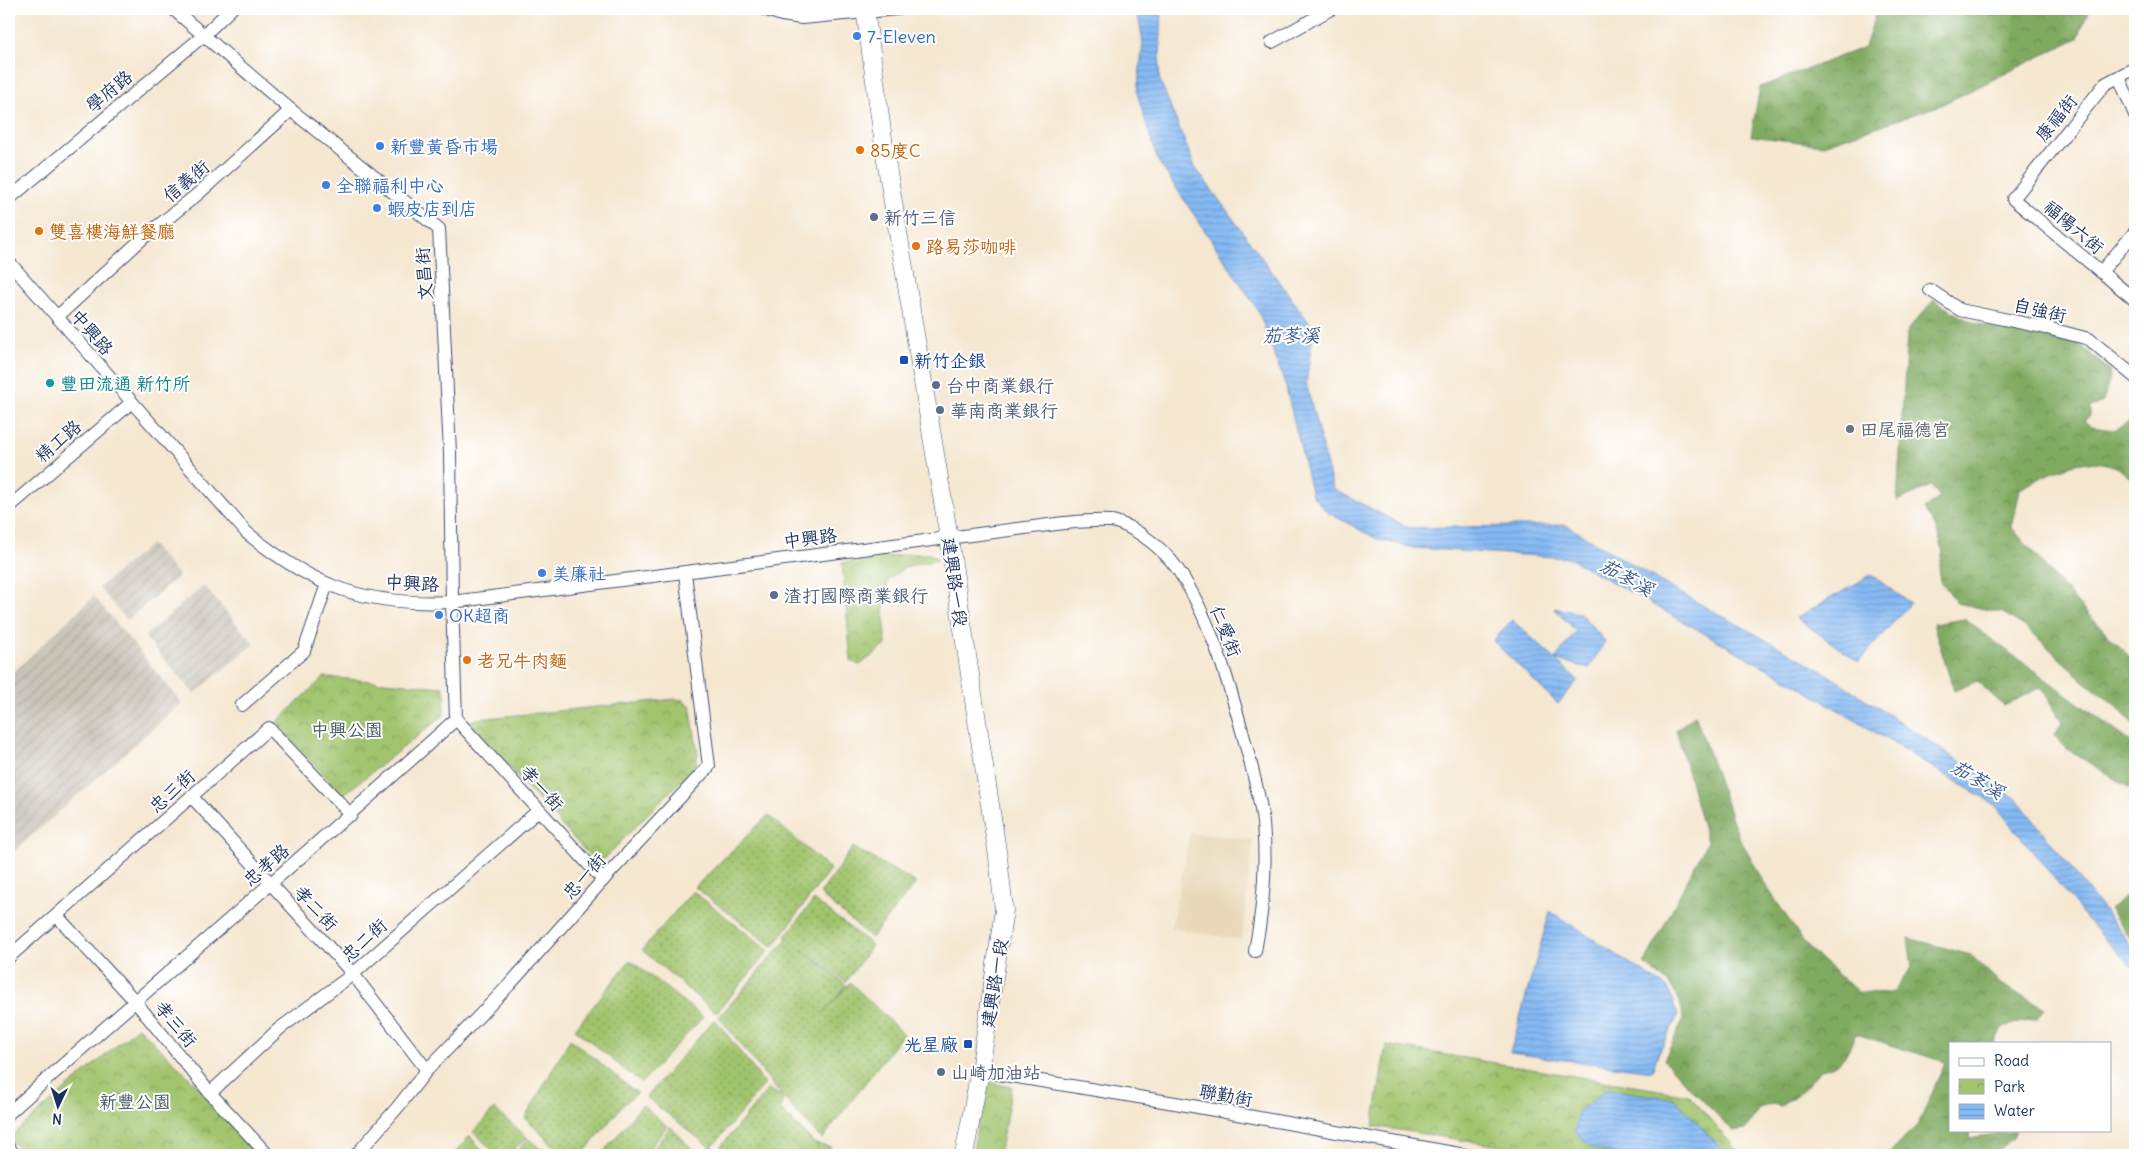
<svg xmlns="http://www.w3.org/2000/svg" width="2144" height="1164" font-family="Delius,'LXGW WenKai TC',sans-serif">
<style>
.built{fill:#e9d9ba}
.industrial{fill:url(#industrial-furrows)}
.grass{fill:url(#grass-dots);stroke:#5e7a66}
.forest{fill:url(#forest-crowns);stroke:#4e6c5f}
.park{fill:url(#park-crowns);stroke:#5e7a66}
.water{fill:url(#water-rules);stroke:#5074a9}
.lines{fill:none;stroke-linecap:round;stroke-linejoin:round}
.street-casing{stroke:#3c4b6f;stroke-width:14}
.secondary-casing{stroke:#3c4b6f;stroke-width:19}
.street{stroke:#fff;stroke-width:12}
.secondary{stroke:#fff;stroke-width:18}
.shop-dot{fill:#3f7fe0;stroke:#fff;stroke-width:2}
.food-dot{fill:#e8710a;stroke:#fff;stroke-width:2}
.service-dot{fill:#5c6f8a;stroke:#fff;stroke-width:2}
.transit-dot{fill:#1a4fb4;stroke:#fff;stroke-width:2}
.culture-dot{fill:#0f9aa8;stroke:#fff;stroke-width:2}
.worship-dot{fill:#6b7280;stroke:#fff;stroke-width:2}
.labels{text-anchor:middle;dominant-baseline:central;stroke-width:4;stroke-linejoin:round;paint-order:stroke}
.shop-label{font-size:18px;fill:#366cbe;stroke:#fff;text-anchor:start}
.street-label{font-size:18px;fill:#1b2f5e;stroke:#fff}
.food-label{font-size:18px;fill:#c56008;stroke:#fff;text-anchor:start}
.service-label{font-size:18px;fill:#4e5e75;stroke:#fff;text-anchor:start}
.transit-label{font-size:18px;fill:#164399;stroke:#fff;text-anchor:start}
.culture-label{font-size:18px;fill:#0d838f;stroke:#fff;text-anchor:start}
.worship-label{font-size:18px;fill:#5b616d;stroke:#fff;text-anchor:start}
.park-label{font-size:18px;fill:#435c62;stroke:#fff}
.water-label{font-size:19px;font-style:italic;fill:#3b598b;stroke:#fff}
</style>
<defs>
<pattern id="industrial-furrows" width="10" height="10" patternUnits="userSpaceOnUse" patternTransform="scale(1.25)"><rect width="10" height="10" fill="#c9c3b8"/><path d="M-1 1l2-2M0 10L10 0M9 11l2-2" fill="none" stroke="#aca8a1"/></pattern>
<pattern id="grass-dots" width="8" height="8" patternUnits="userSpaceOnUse" patternTransform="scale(1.25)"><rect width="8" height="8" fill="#a1c46d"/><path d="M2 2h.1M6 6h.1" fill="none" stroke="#82a05d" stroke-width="1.8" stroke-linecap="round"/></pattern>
<pattern id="forest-crowns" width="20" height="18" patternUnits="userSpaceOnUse" patternTransform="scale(1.25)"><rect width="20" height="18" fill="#80aa60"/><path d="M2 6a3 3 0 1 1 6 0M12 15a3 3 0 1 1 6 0" fill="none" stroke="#688b52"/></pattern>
<pattern id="park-crowns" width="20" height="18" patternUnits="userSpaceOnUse" patternTransform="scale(1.25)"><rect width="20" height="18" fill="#a1c46d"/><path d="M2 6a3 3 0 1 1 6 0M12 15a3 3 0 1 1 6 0" fill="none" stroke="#82a05d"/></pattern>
<pattern id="water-rules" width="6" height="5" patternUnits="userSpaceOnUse" patternTransform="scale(1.25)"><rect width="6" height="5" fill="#86baf4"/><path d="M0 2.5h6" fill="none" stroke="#6d98c9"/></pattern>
</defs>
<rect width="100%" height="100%" fill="#fff"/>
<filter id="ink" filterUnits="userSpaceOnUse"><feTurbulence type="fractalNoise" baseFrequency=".02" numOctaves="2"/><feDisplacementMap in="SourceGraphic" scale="10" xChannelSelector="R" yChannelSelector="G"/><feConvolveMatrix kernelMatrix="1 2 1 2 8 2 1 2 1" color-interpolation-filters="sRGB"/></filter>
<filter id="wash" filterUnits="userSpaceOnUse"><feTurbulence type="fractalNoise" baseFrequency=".0096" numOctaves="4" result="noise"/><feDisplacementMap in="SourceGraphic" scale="20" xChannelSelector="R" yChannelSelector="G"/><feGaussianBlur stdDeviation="1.12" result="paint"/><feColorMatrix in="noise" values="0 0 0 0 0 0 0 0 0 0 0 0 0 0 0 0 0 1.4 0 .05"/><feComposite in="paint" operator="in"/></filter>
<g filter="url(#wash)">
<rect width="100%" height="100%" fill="#f5e7d0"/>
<path class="built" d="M1190 833 1253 839 1242 940 1171 928Z"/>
<g class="industrial">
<path d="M151 544 179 576 127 620 99 588Z"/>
<path d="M204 586 254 644 194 694 144 636Z"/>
<path d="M94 596 182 703 9 856V677Z"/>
</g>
<g class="grass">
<path d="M768 815 830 869 773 947 695 887Z"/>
<path d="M853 847 916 883 871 938 820 894Z"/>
<path d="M693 891 769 951 716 1013 642 950Z"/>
<path d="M814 900 872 945 846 982 801 949 846 985 825 1012 850 982 903 1034 822 1139 783 1098 780 1109 815 1144 831 1147 824 1155H714L768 1089 782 1096 719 1017 787 939 785 937Z"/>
<path d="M630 960 703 1017 641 1083 575 1029Z"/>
<path d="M715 1019 765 1084 711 1148 646 1097Z"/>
<path d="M570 1039 637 1093 623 1105 582 1155H563L525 1118Z"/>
<path d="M642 1105 667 1126 644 1155H601Z"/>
<path d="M494 1109 528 1138 505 1155H498L473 1132Z"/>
<path d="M670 1127H671L698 1155H649Z"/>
<path d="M470 1136 485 1155H453Z"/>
<path d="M529 1139 547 1155H513Z"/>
</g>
<g class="forest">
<path d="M1877 9H2089L2078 38 1941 105 1823 145 1751 136 1760 87 1865 47Z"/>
<path d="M1934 300C1952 311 1973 327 1994 326L2079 344 2109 370 2110 378 2103 402 2090 407V416L2084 420 2091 427 2114 430 2135 419V480C2127 478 2123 470 2116 467 2081 453 2050 473 2020 489L2012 528 2077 603 2135 662V726L2114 704 2084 681 2027 628 2003 613 1957 603 1941 581 1939 569 1943 550 1935 526 1924 509 1940 497 1931 486 1897 501 1907 333 1909 328Z"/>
<path d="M1964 619 2135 745V792L2063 746 2055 736 2062 722 2041 687 2004 706 1977 681 1954 691 1933 624Z"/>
<path d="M1695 715 1738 835 1763 881 1807 947 1858 992 1892 993 1912 967 1908 938 1971 955 2002 985 2045 1008 2038 1018 2003 1027 1994 1043H1950V1130H1970L1969 1138 2016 1131 2013 1138 1991 1155H1887L1919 1123 1945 1062 1856 1034C1846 1054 1844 1066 1820 1070L1804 1089 1781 1106 1773 1104 1759 1108 1746 1129 1733 1131 1686 1084 1664 1060 1683 1021 1682 1009 1671 985 1644 964 1707 842 1676 730Z"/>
<path d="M2135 889V945L2109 909Z"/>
</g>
<g class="park">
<path d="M909 554H931L938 560 905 567 888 580 884 608 886 645 860 665 851 661 842 563Z"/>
<path d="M324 677 443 687 445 696 444 715 343 795 275 724Z"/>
<path d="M676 699 683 700 690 705 698 754 695 766 598 865 469 724 471 721 477 719Z"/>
<path d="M138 1027 210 1098 257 1155H24L9 1138Z"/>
<path d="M1386 1045 1689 1095 1741 1155H1556L1373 1126Z"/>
<path d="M985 1082 1012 1087 999 1155H972Z"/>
</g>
<g class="water">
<path d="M1137 9H1162L1159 78 1195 167 1314 329 1306 383 1333 489 1409 528 1566 525 1673 589 1821 670 2017 799 2135 950V970L2100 935 1995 805 1797 685 1569 558 1413 548 1377 539 1327 512 1312 495 1285 384 1258 310 1158 161 1137 93 1143 43Z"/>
<path d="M1871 575 1910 603 1859 662 1796 618Z"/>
<path d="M1554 608 1580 613 1605 641 1589 668 1556 660 1578 680 1558 704 1493 641 1512 620 1555 659 1576 631Z"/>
<path d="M1550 911 1668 988 1678 1016 1658 1054 1652 1071 1510 1053Z"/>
<path d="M1607 1089 1675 1099 1727 1155H1623L1593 1149 1575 1132 1578 1112Z"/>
</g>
</g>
<g filter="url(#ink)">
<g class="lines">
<g class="street-casing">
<g id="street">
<path d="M764 9 782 15 802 18 897 9"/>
<path d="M1272 42 1331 9"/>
<path d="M2135 68 2105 84 2013 199 2135 300"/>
<path d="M2119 77 2135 115"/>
<path d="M9 199 204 35 231 9"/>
<path d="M9 262 247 533C314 587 364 606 452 602L1064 523C1076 522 1106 519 1116 522 1138 529 1163 549 1176 567 1210 615 1230 686 1245 742 1252 768 1260 796 1263 823 1267 866 1263 910 1255 951"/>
<path d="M2101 272 2135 232"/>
<path d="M1930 290 1960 310 2047 328 2089 339 2135 377"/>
<path d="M57 317 143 238 199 193 291 110"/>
<path d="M9 507 131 403"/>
<path d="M242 705 304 651 327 584"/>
<path d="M456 719 603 880"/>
<path d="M192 797 353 974 427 1070"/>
<path d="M57 916 134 1000 210 1093 268 1155"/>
<path d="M9 957 269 728 351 815"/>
<path d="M980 1071 1181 1104 1465 1155"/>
<path d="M210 1093 279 1029 353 974 539 810"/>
<path d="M9 1113C157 980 309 853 456 719L452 602 450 452 439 229 291 110 173 9"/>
<path d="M9 1148 15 1155"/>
<path d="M356 1155 397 1108 427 1070 510 984 603 880 709 766 685 573"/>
</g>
</g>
<g class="secondary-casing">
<path id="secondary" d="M865 9 886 160 949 538 998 857 1004 910 980 1071 964 1155"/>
</g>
<use href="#street" class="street"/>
<use href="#secondary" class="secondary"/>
</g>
</g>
<g class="shop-dot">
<circle cx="857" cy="36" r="5"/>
<circle cx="380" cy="146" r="5"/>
<circle cx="326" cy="185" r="5"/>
<circle cx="377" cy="208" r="5"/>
<circle cx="542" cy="573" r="5"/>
<circle cx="439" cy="615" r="5"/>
</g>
<g class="food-dot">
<circle cx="860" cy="150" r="5"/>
<circle cx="39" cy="231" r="5"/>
<circle cx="916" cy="246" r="5"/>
<circle cx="467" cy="660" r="5"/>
</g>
<g class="service-dot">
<circle cx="874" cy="217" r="5"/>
<circle cx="936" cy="385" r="5"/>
<circle cx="940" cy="410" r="5"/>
<circle cx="774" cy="595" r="5"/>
<circle cx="941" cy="1072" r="5"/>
</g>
<g class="transit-dot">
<rect x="899" y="355" width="10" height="10" rx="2.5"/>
<rect x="963" y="1039" width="10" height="10" rx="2.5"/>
</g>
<circle class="culture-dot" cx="50" cy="383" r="5"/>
<circle class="worship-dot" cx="1850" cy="429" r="5"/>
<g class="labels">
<g class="shop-label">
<text x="867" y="36">7-Eleven</text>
<text x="390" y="146">新豐黃昏市場</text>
<text x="336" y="185">全聯福利中心</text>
<text x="387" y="208">蝦皮店到店</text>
<text x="552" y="573">美廉社</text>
<text x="449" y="615">OK超商</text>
</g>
<g class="street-label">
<text transform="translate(109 91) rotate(-40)">學府路</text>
<text transform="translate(2056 118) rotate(-51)">康福街</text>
<text transform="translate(186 181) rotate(-40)">信義街</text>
<text transform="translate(2074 227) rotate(40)">福陽六街</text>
<text transform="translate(424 274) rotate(-94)">文昌街</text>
<text transform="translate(2040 310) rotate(13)">自強街</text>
<text transform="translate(92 332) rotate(49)">中興路</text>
<text transform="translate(58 441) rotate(-41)">精工路</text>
<text transform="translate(810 538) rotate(-7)">中興路</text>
<text transform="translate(955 582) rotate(82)">建興路一段</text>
<text transform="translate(412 583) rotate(3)">中興路</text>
<text transform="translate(1226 631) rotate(68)">仁愛街</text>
<text transform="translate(542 788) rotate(48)">孝一街</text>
<text transform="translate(172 791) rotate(-42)">忠三街</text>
<text transform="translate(266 865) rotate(-41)">忠孝路</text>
<text transform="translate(584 876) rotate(-48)">忠一街</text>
<text transform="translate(316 908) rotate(47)">孝二街</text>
<text transform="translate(364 940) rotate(-42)">忠二街</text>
<text transform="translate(994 983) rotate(-81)">建興路一段</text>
<text transform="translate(176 1024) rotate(50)">孝三街</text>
<text transform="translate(1226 1095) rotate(10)">聯勤街</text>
</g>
<g class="food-label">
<text x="870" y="150">85度C</text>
<text x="49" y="231">雙喜樓海鮮餐廳</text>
<text x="926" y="246">路易莎咖啡</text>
<text x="477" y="660">老兄牛肉麵</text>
</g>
<g class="service-label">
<text x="884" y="217">新竹三信</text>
<text x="946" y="385">台中商業銀行</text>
<text x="950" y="410">華南商業銀行</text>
<text x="784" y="595">渣打國際商業銀行</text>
<text x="951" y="1072">山崎加油站</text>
</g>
<g class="transit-label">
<text x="914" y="360">新竹企銀</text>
<text x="958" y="1044" text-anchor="end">光星廠</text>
</g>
<g class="culture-label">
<text x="60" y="383">豐田流通 新竹所</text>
</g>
<g class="worship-label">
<text x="1860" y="429">田尾福德宮</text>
</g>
<g class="park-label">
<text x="347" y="729">中興公園</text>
<text x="135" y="1101">新豐公園</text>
</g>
<g class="water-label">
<text x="1291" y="335">茄苳溪</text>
<text transform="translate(1627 577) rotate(29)">茄苳溪</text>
<text transform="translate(1978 779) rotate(31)">茄苳溪</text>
</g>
</g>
<rect width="2144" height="1164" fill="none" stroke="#fff" stroke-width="30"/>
<rect x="1949" y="1042" width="162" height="90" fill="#ffffff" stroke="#a4acbf"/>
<rect x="1959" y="1058" width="25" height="8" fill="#ffffff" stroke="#a4acbf"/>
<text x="1994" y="1066" font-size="15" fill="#1b2f5e">Road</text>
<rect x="1959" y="1079" width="25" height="15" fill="url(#park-crowns)" stroke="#a4acbf"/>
<text x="1994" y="1092" font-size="15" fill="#1b2f5e">Park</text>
<rect x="1959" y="1104" width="25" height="15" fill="url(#water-rules)" stroke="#a4acbf"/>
<text x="1994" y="1116" font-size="15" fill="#1b2f5e">Water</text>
<g transform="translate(58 1106) rotate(184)" stroke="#ffffff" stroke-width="4" paint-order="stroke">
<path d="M0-4L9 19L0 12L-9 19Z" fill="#1b2f5e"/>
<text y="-8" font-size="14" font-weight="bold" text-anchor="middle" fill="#1b2f5e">N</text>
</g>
</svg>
